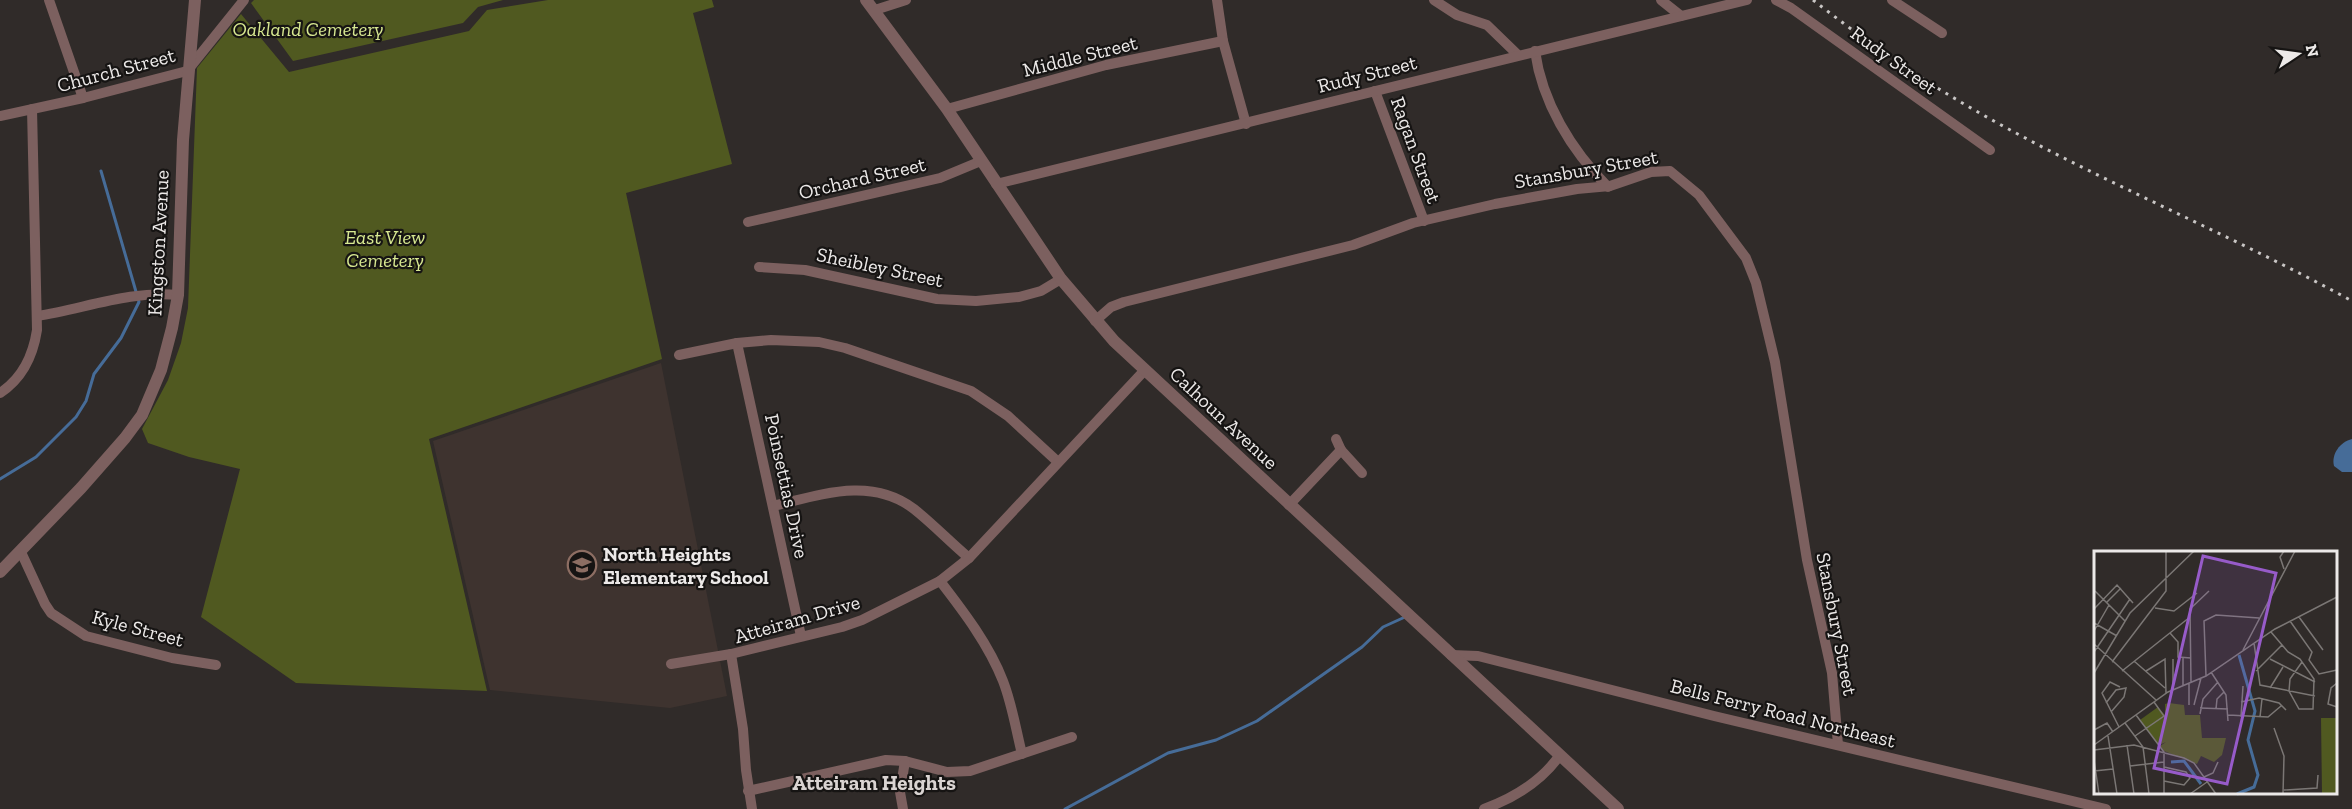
<svg xmlns="http://www.w3.org/2000/svg" width="2352" height="809" font-family="'Zilla Slab',serif">
<style>
.built{fill:#3e332f}
.green{fill:#505920}
.water{fill:#466c98}
.lines{fill:none;stroke-linecap:round;stroke-linejoin:round}
.stream{stroke:#466c98;stroke-width:3}
.minor{stroke:#7c605f;stroke-width:10}
.tertiary{stroke:#7c605f;stroke-width:12}
.rail{stroke:#c9c6c5;stroke-width:3;stroke-dasharray:3 6;stroke-linecap:butt}
.labels{text-anchor:middle;dominant-baseline:central;stroke-width:4.5;stroke-linejoin:round;paint-order:stroke}
.park-label{font-size:20px;font-style:italic;fill:#d8e991;stroke:#161413}
.street-label{font-size:20px;fill:#ece9e8;stroke:#161413}
.poi-label{font-size:20px;font-weight:bold;fill:#ece9e8;stroke:#161413;text-anchor:start}
.neighbourhood-label{font-size:21px;font-weight:bold;fill:#dad4d2;stroke:#161413}
.inset-river{fill:none;stroke:#466c98;stroke-width:3}
.inset-road{fill:none;stroke:#7b7775;stroke-width:1.5}
.view{fill:#975bc9;fill-opacity:0.15;stroke:#975bc9;stroke-width:3}
.inset-edge{fill:none;stroke:#ece9e8;stroke-width:3}
</style>
<rect width="100%" height="100%" fill="#302b29"/>
<path class="built" d="M661 363 727 696 670 708 490 690 433 441Z"/>
<g class="green">
<path d="M254 0H503L478 7 463 23 293 61 251 3Z"/>
<path d="M548 0H712L714 7 693 13 732 164 626 193 662 359 429 439 487 691 296 683 201 617 240 469 189 457 148 443 142 429 168 380 181 343 188 308 197 68 241 14 289 72 469 31 487 10Z"/>
</g>
<path class="water" d="M2352 439V472H2342L2334 466C2331 454 2340 442 2352 439Z"/>
<g class="lines">
<g class="stream">
<path d="M0 479 36 457 76 417 86 401 94 374 121 338 139 302 101 171"/>
<path d="M1065 809 1168 753 1216 740 1257 721 1362 647 1383 627 1405 617"/>
</g>
<g class="minor">
<path d="M49 0 83 98"/>
<path d="M1217 0 1223 41 1246 124"/>
<path d="M1434 0 1457 15 1487 25 1518 55"/>
<path d="M1661 0 1681 16"/>
<path d="M1776 0 1791 8 1990 150"/>
<path d="M1892 0 1942 33"/>
<path d="M875 10 906 0"/>
<path d="M1535 51C1542 102 1571 150 1608 187"/>
<path d="M1375 91 1424 221"/>
<path d="M947 109 1106 65 1223 41"/>
<path d="M0 116 83 98 187 71 244 0"/>
<path d="M996 184 1747 0"/>
<path d="M748 222 940 178 981 161"/>
<path d="M759 267 805 270 937 299 976 301 1019 297 1041 291 1061 279"/>
<path d="M37 316C83 309 131 290 178 295"/>
<path d="M1095 321 1111 307 1124 302 1353 245 1413 223 1495 204 1577 189 1610 186 1651 172 1670 171 1699 195 1746 258 1756 283 1775 362 1807 560 1832 673 1838 745"/>
<path d="M737 343 801 636"/>
<path d="M679 355 737 343 771 340 819 342 845 348 971 391 1008 416 1058 462"/>
<path d="M0 393C23 378 33 356 37 330L32 109"/>
<path d="M1336 439 1341 450 1362 473"/>
<path d="M1289 505 1341 450"/>
<path d="M773 506C820 495 871 476 914 509 933 524 950 542 969 558"/>
<path d="M21 552 45 604 51 613 86 636 172 658 216 665"/>
<path d="M940 581C964 612 989 645 1003 681 1012 704 1016 730 1022 754"/>
<path d="M731 654 743 729 746 770 752 809"/>
<path d="M1451 655 1478 656 1714 716 2106 809"/>
<path d="M671 664 731 654 842 627 862 620 940 581 969 558 1144 371"/>
<path d="M748 791 886 760 905 761 947 772 970 771 1072 737"/>
<path d="M903 809 900 792 905 761"/>
<path d="M1484 809C1514 798 1541 782 1560 755"/>
</g>
<g class="tertiary">
<path d="M866 0 947 109 1061 279 1114 341 1618 809"/>
<path d="M0 572 81 488 125 438 142 415 161 370 172 328 178 295 183 140 195 0"/>
</g>
<path class="rail" d="M1813 0C1853 31 1895 62 1939 89 2071 170 2217 227 2352 301"/>
</g>
<defs>
<g id="school-ring" transform="scale(1.5)"><circle r="9.5" fill="#161413" stroke="#8d6e63" stroke-width="1.5"/><path d="M0-5L7-2L0 1L-7-2ZM-4 1L0 2.5L4 1V4Q0 6-4 4Z" fill="#8d6e63"/></g>
</defs>
<g fill-rule="evenodd">
<use href="#school-ring" x="582" y="565"/>
</g>
<g class="labels">
<g class="park-label">
<text x="308" y="29">Oakland Cemetery</text>
<text x="385" y="237">East View<tspan x="385" dy="23">Cemetery</tspan></text>
</g>
<g class="street-label">
<text transform="translate(1080 56) rotate(-14)">Middle Street</text>
<text transform="translate(1894 60) rotate(36)">Rudy Street</text>
<text transform="translate(116 70) rotate(-15)">Church Street</text>
<text transform="translate(1367 74) rotate(-14)">Rudy Street</text>
<text transform="translate(1416 150) rotate(70)">Ragan Street</text>
<text transform="translate(1586 169) rotate(-10)">Stansbury Street</text>
<text transform="translate(862 178) rotate(-13)">Orchard Street</text>
<text transform="translate(158 243) rotate(-87)">Kingston Avenue</text>
<text transform="translate(880 267) rotate(12)">Sheibley Street</text>
<text transform="translate(1224 418) rotate(43)">Calhoun Avenue</text>
<text transform="translate(787 486) rotate(78)">Poinsettias Drive</text>
<text transform="translate(797 619) rotate(-16)">Atteiram Drive</text>
<text transform="translate(1837 624) rotate(79)">Stansbury Street</text>
<text transform="translate(138 628) rotate(15)">Kyle Street</text>
<text transform="translate(1783 713) rotate(14)">Bells Ferry Road Northeast</text>
</g>
<g class="poi-label">
<text x="603" y="554">North Heights<tspan x="603" dy="23">Elementary School</tspan></text>
</g>
<g class="neighbourhood-label">
<text x="874" y="782">Atteiram Heights</text>
</g>
</g>
<g transform="translate(2094 551)">
<rect width="243" height="243" fill="#302b29"/>
<path d="M75 152 90 154 91 164H106L108 187H132L128 204 120 211 107 205 103 213 70 200 66 195 72 191 65 194 46 169 64 156 71 164V153ZM227 167H243V243H228Z" fill="#505920"/>
<path class="inset-river" d="M77 211 90 210 107 233M143 243 160 236 164 224 154 189 161 160 145 104"/>
<path class="inset-road" d="M190 0 186 6 190 18M1 40 31 70M13 51 27 37M61 57 80 60 103 42M0 58 23 34 39 52M205 66 229 99M196 70 218 101 215 109 225 123 243 119M0 72 23 85M0 80 15 54M177 81 194 101 206 108 220 128 219 158H205L195 140 196 128 208 111M76 82 84 91V106L97 107M160 92 166 134 221 145M0 93 62 149M149 99 201 0M0 101 36 48M89 107V134M79 108V138M176 108 221 131M40 110 71 137M18 111 72 40V0M28 120 96 66M52 120 71 108 72 142M162 120 188 94M117 121 132 144 134 170M0 122 36 62 100 0M112 125 110 70 122 64 165 67M97 131 96 58 115 40M95 132V154M243 132 237 137 234 153 243 156M176 137 189 116M147 151 165 147 185 152 192 159M12 152 22 139 32 137 30 146 17 161M100 154 107 127M106 157 134 158M122 158 123 148 130 141M106 163 109 148 124 131M42 164 70 201V243M134 164 174 166 187 155M147 166 149 135M166 166 168 148M31 172 49 196 55 243M25 176 8 142 16 131 26 136M180 177 190 205 189 243M0 179 13 172 19 181M14 185 23 243M41 185 70 165 60 151M0 194 74 141 112 125 181 78 243 46M33 194 40 243M0 199 40 194 90 207 100 212 122 243M0 209 5 243M36 215 70 211M0 220 19 218M110 226 119 222 124 211M70 230 90 234 96 227 92 221 70 216M190 239 223 237 224 224M96 243 113 231"/>
<path class="view" d="M109 5 182 22 133 233 60 217Z"/>
<rect width="243" height="243" class="inset-edge"/>
</g>
<g transform="translate(2298 54) rotate(77)" stroke="#161413" stroke-width="4.5" paint-order="stroke">
<path d="M0-4.5L10 22L0 15L-10 22Z" fill="#ece9e8"/>
<text y="-9" font-size="16" font-weight="bold" text-anchor="middle" fill="#ece9e8">N</text>
</g>
</svg>
